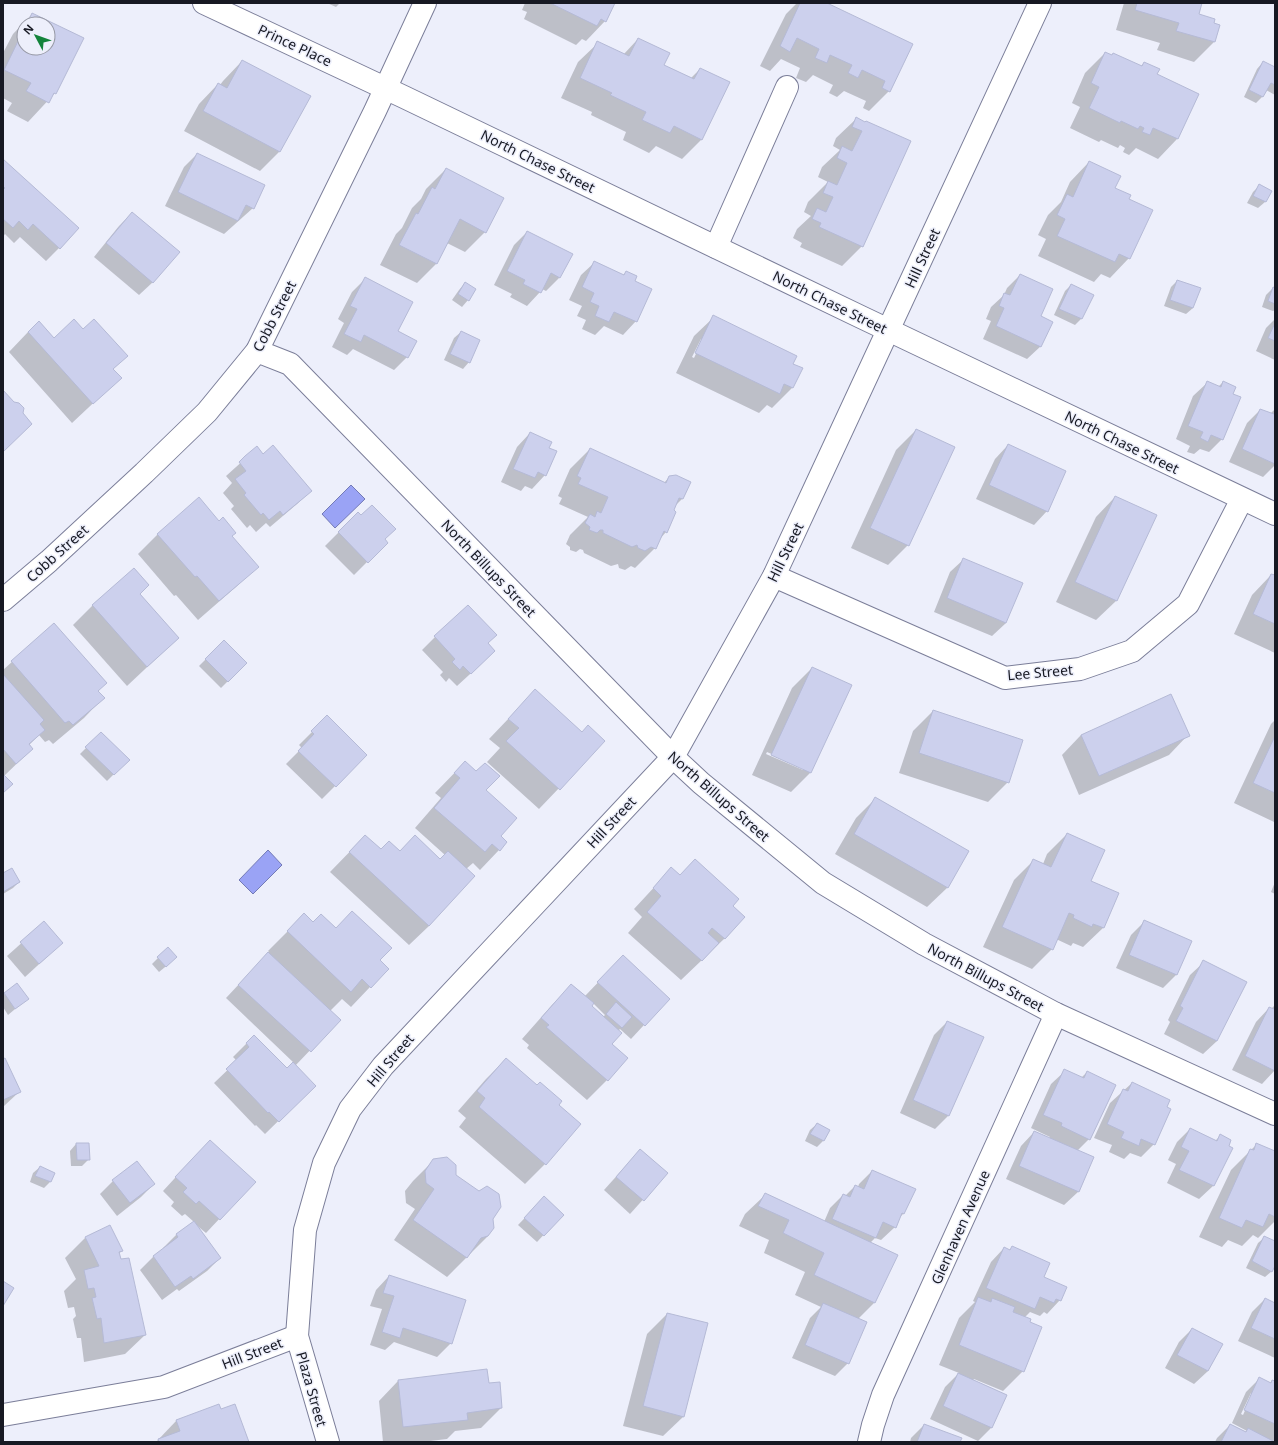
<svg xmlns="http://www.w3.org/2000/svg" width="1278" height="1445" font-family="'Noto Sans',sans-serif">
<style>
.water{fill:#9aa3f5;stroke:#737ab6}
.shadow{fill:#0003;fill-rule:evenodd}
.building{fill:#ccd0ed;stroke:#b5bad6}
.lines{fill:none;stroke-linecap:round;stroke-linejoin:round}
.minor-casing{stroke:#7b7e99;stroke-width:24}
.minor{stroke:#fff;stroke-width:22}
.labels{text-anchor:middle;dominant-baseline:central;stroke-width:3;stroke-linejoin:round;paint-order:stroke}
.street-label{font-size:14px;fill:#171923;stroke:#edeffb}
</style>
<rect width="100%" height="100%" fill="#edeffb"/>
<g class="water">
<path d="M351 485 365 499 335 528 322 514Z"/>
<path d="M268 850 282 865 253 894 239 880Z"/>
</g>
<g class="shadow">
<path d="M327 3H340L336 7Z"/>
<path d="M525 3H614L605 21 586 41 582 39 576 45 524 19 527 12 522 10Z"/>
<path d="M797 3H824L911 45 889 91 869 111 863 108 866 101 844 91 837 97 829 93 833 85 813 75 806 82 796 78 800 68 781 59 770 71 760 66 786 14Z"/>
<path d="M1124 3H1201L1198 15 1219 26 1214 42 1194 62 1157 50 1160 43 1116 30Z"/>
<path d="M32 14 82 38 55 93 28 122 7 111 12 103 3 98V53L13 34ZM24 24H48V48H24Z"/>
<path d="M638 39 663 65 691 78 700 69 702 139 682 159 656 146 649 153 623 140 626 132 591 115 592 112 561 98 578 62 598 43 623 55Z"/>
<path d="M1105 53 1140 67 1144 63 1156 75 1198 94 1177 139 1158 159 1136 148 1129 155 1123 152 1125 148 1120 145 1118 148 1101 140 1099 142 1070 128 1080 107 1072 103 1085 73Z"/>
<path d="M242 61 280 151 260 171 184 131 199 104 218 84 220 85 223 81Z"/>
<path d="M1263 62 1275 68V95L1266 90 1263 96 1256 103 1244 97 1257 69Z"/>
<path d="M856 119 866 123 862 246 842 266 800 247 802 243 793 238 797 229 811 216 804 212 808 202 828 182 818 177 822 167 840 150 833 146 836 138Z"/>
<path d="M197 154 253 208 224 234 165 206 184 167Z"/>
<path d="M3 161 59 248 46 261 20 237 14 243 5 234 3 237Z"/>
<path d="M1089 162 1114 188 1127 200 1129 258 1110 278 1101 274 1094 282 1038 256 1046 239 1038 235 1048 215 1061 202 1070 182Z"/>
<path d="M446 169 485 232 465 252 447 243 437 263 417 283 380 265 396 234 402 228 412 208 421 199 426 189Z"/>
<path d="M1259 186 1270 191 1265 202 1258 208 1247 203 1253 192Z"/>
<path d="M132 213 153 282 139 295 94 257 119 226Z"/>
<path d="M527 232 571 254 559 278 546 291 542 289 540 292 527 306 510 297 512 294 494 285 514 245Z"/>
<path d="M595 262 623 275 626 272 634 281 636 321 623 335 604 326 595 335 582 329 586 320 577 316 582 306 569 300 581 275Z"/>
<path d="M1020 275 1039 317 1041 346 1027 359 983 339 991 321 986 319 991 307 1004 295 1007 288Z"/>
<path d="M365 279 397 331 407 357 394 370 353 349 347 355 332 347 344 323 338 319 352 292Z"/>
<path d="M1177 281 1193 308 1186 314 1164 306 1171 287Z"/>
<path d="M465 283 468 300 462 307 452 300 459 290Z"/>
<path d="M1071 285 1093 295 1081 319 1075 325 1054 315 1065 291Z"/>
<path d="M1273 288 1275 289V310L1273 311 1262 307 1266 295Z"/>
<path d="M714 317 801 369 792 388 772 408 767 405 759 413 676 373 694 336ZM701 339H703L694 358 692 357Z"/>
<path d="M1275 319V360L1256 351 1266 328Z"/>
<path d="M82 330 126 356 113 369 120 378 72 423 9 352 28 332 54 339Z"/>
<path d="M461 332 469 362 463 369 444 360 454 338Z"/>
<path d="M1223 382 1232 395 1222 439 1209 452 1200 449 1194 454 1187 452 1190 446 1176 439 1193 396 1207 383 1218 387Z"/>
<path d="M1275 409V465L1263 477 1229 462 1247 423 1260 410 1270 414Z"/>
<path d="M916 430 908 545 888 565 851 548 896 450Z"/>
<path d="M530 433 545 475 532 489 525 486 521 491 501 482 517 447Z"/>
<path d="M1008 445 1065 472 1047 511 1034 525 976 499 995 459Z"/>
<path d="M257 448 263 455 311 491 297 504 270 527 266 523 256 532 250 525 247 528 231 509 234 506 223 493 232 483 226 476Z"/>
<path d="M590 449 664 483 670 476 682 499 674 507 666 532 659 540 655 548 635 568 631 566 625 570 619 568 618 564 611 566 584 553 583 550 580 549 576 552 570 550V547L566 544 570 535 588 517 559 504 562 498 558 496 570 469Z"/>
<path d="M1115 497 1116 601 1096 620 1056 602 1096 517Z"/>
<path d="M358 513 386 543 354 575 325 546Z"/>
<path d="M158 534 231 537 257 567 237 586 198 620 176 595 174 596 138 554Z"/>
<path d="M964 559 1006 623 992 636 934 612 950 572Z"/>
<path d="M1271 575 1275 576V653L1234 634 1252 595Z"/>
<path d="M93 605 178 638 127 686 73 625Z"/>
<path d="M54 624 97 691 103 698 84 718 53 744 49 740 45 742 39 735 29 745 32 749 4 776 3 793V670Z"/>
<path d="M435 637 487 644 481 664 457 686 449 678 446 682 440 675 443 672 422 650Z"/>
<path d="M224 641 246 663 221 688 199 666Z"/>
<path d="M812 668 811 772 791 792 752 775 792 688ZM767 752 803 768V770L766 754Z"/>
<path d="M535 691 582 733 604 741 539 809 487 762 500 748 489 739Z"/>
<path d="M933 711 1008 782 988 802 899 773 913 731Z"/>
<path d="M327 717 366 755 322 799 286 764 302 748 299 745Z"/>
<path d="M1275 720V821L1274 822 1234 803 1271 724Z"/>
<path d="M101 733 128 760 107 781 80 754Z"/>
<path d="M1081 735H1188L1169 755 1079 795 1062 755Z"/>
<path d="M465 762 485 790 500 836 499 850 480 870 473 863 466 869 429 926 409 945 330 872 365 836 381 851 400 852 440 860 445 855 415 828 441 798 435 793Z"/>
<path d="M876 798 968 852 947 888 927 907 835 854 856 818Z"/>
<path d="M1067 834 1090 881 1103 928 1083 947 1073 943 1071 946 1056 939 1052 949 1032 969 983 947 1014 880 1034 860 1043 864 1047 854Z"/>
<path d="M671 869 679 876 732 906 744 917 724 939 681 980 628 933 642 917 634 909Z"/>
<path d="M3 874 19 882 13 888 3 894Z"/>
<path d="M1275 882V894L1271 892Z"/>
<path d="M304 915 313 923 335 929 379 960 370 987 351 1007 342 999 330 1011 339 1020 295 1066 314 1086 265 1134 256 1125 255 1126 214 1083 237 1061 233 1057 254 1036 287 1070 294 1063 226 998 269 952 268 951Z"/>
<path d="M1144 922 1190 942 1176 975 1163 988 1116 968 1131 935Z"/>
<path d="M44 923 48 956 25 977 7 956Z"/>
<path d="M168 948 170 963 159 972 152 964Z"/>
<path d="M1204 962 1217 1041 1203 1054 1164 1034 1170 1022 1168 1020 1190 975Z"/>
<path d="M610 970 668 999 631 1039 620 1029 618 1031 610 1045 607 1080 587 1100 527 1048 529 1045 522 1039 552 1005 572 985 585 996ZM593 1003 605 1015 603 1017 590 1006Z"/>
<path d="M17 985 27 999 8 1015 3 1007V995Z"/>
<path d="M1275 1005V1070L1262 1084 1232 1070 1256 1022 1269 1008 1271 1009Z"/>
<path d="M947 1022 982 1038 948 1116 935 1129 900 1113 934 1035Z"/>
<path d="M506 1059 557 1105 545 1164 525 1184 459 1127 466 1118 458 1111 486 1079Z"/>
<path d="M3 1060 19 1092 3 1107Z"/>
<path d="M1065 1071 1081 1078 1087 1072 1089 1139 1077 1151 1092 1158 1078 1192 1064 1205 1006 1179 1021 1146 1034 1132 1049 1139 1050 1137 1031 1128 1051 1084Z"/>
<path d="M1132 1083 1154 1144 1141 1157 1130 1153 1124 1159 1109 1152 1112 1145 1094 1138 1110 1103Z"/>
<path d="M817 1124 829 1130 823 1141 817 1147 805 1141 810 1130Z"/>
<path d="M1190 1129 1215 1141 1220 1136 1227 1146 1231 1148 1213 1186 1199 1199 1167 1183 1176 1164 1168 1160 1177 1142Z"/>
<path d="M76 1144 89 1159 82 1166H71L70 1151Z"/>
<path d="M1257 1144 1275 1152V1221L1258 1238 1253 1235 1242 1246 1228 1240 1222 1247 1199 1237 1231 1170Z"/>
<path d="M640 1150 666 1174 630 1214 604 1190Z"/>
<path d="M197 1154 254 1182 206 1233 195 1224 220 1258 207 1271 179 1291 177 1289 162 1300 140 1270 153 1257 164 1249 163 1248 177 1234 194 1222 185 1214 182 1216 171 1206 174 1202 163 1191Z"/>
<path d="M434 1160 455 1176 492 1218 488 1236 447 1277 394 1240 415 1209 406 1203 405 1191 413 1181Z"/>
<path d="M40 1167 50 1182 44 1188 30 1182 33 1173Z"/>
<path d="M872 1171 904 1213 899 1218 895 1227 881 1240 875 1238 870 1243 874 1303 858 1319 848 1363 835 1376 792 1358 810 1318 821 1307 795 1295 805 1272 764 1253 769 1240 739 1226 745 1214 765 1195 824 1222 830 1208 843 1195 845 1196 855 1186 858 1187 859 1184Z"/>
<path d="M113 1181 154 1184 141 1197 117 1216 100 1194Z"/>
<path d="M544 1198 562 1215 537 1242 518 1225Z"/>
<path d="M110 1226 122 1250 119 1254 145 1335 125 1354 84 1362 81 1338H77L73 1319 76 1316 74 1307 68 1308 64 1291 76 1279 65 1258 85 1238Z"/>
<path d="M1265 1237 1275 1242V1264L1272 1271 1265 1277 1246 1268 1258 1243Z"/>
<path d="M1004 1248 1009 1250 1012 1248 1042 1277 1060 1300 1047 1314 1044 1312 1040 1316 1030 1312 1024 1318 1028 1323 1023 1371 1003 1391 974 1379 973 1380 1006 1395 991 1428 978 1441 930 1419 945 1387 959 1373 939 1365 959 1318 975 1302 973 1301 991 1262Z"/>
<path d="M389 1276 451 1343 437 1357 394 1342 385 1350 370 1345 382 1309 370 1306 376 1290Z"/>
<path d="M1265 1299 1275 1304V1358L1238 1341 1252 1312Z"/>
<path d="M667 1314 683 1417 663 1436 623 1426 647 1334Z"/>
<path d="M1192 1329 1222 1344 1208 1371 1194 1384 1165 1368 1179 1342Z"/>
<path d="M1259 1379 1270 1383 1272 1381 1275 1382V1442H1215L1217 1438 1230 1425 1246 1432 1247 1431 1232 1423 1246 1392ZM1251 1393H1253L1243 1415 1241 1414Z"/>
<path d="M398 1381 488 1384 501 1408 481 1428 455 1431 447 1439 422 1442H383L379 1401Z"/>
<path d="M221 1410 248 1442H156L177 1420Z"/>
<path d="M924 1425 959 1442H910L911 1438Z"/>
</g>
<g class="building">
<path d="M550 3H615L606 22 601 19 597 26Z"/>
<path d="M800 3H827L913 44 890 92 882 88 885 81 862 70 858 78 848 73 852 65 830 55 827 63 815 58 819 49 797 38 790 52 780 46Z"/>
<path d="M1137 3H1202L1199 14 1215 19 1214 23 1220 25 1215 42 1176 31 1179 23 1135 10Z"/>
<path d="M32 13 84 38 56 94 54 93 49 103 26 91 31 83 4 70 24 29V48H48V24H27Z"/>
<path d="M638 38 670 53 664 65 694 79 700 68 730 82 702 140 674 126 670 133 642 120 646 112 610 95 612 93 580 78 597 41 629 56Z"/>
<path d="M1105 52 1112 55 1113 53 1142 66 1144 62 1160 69 1157 74 1199 94 1178 139 1153 128 1150 135 1142 132 1144 128 1140 126 1138 129 1121 121 1120 123 1089 108 1099 87 1091 83Z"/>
<path d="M242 60 311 96 280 152 203 111 218 83 227 88Z"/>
<path d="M1263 61 1275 67V85L1271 83 1263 97 1249 90Z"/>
<path d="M856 117 865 122 866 121 911 141 863 247 819 227 821 223 812 219 817 208 826 212 833 197 823 193 828 181 837 185 847 163 837 158 842 146 852 151 862 131 852 127Z"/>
<path d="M197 153 265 185 254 209 246 205 238 221 178 192Z"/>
<path d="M3 159 79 228 60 249 33 224 28 230 19 221 13 228 3 219V190L5 188 3 186Z"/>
<path d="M1089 161 1121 176 1115 188 1131 195 1129 199 1153 210 1130 259 1119 254 1115 262 1057 236 1065 219 1057 215 1067 194 1073 197Z"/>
<path d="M446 168 504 198 486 233 460 219 437 264 399 245 416 213 418 214 432 187 435 189Z"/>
<path d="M1259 184 1272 191 1266 202 1253 196Z"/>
<path d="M132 212 180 252 153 283 106 243Z"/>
<path d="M527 231 573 254 560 278 551 273 541 293 523 284 525 280 507 271Z"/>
<path d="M594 261 624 275 626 271 637 276 635 281 652 289 637 322 614 312 609 322 595 316 599 306 590 302 594 293 582 287Z"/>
<path d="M1020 274 1053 289 1041 316 1053 322 1041 347 996 326 1004 308 999 306 1004 293 1010 295Z"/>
<path d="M365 277 413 302 398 331 417 341 408 358 364 335 361 342 344 334 357 309 350 306Z"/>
<path d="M1177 280 1201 288 1193 308 1170 300Z"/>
<path d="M465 282 476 289 469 301 458 294Z"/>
<path d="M1071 284 1094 295 1082 319 1059 309Z"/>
<path d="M1273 287 1275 288V304L1268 301Z"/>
<path d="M713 315 797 356 793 364 803 368 793 388 784 384 780 394 695 353Z"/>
<path d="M74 319 83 329 94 319 128 356 113 369 122 378 93 404 28 332 39 321 54 338Z"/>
<path d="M1275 323V341L1268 338Z"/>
<path d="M461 331 480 340 470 363 450 354Z"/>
<path d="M1207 381 1221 387 1223 381 1236 387 1233 394 1241 397 1223 440 1211 435 1208 442 1200 438 1203 432 1188 426Z"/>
<path d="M3 390 14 402 19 403 24 408 23 413 32 424 3 452Z"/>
<path d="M1260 409 1274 414 1275 411V464L1242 449Z"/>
<path d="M916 429 955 447 909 546 870 528Z"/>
<path d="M530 432 552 442 549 448 557 451 546 476 538 472 535 478 513 469Z"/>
<path d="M1008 444 1066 471 1048 512 989 485Z"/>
<path d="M273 445 312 491 283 515 280 511 269 520 263 513 261 515 244 495 246 493 235 479 246 471 239 462 245 456 257 446 263 454Z"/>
<path d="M590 448 666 483 669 476 676 475 691 482 683 499 679 498 674 510 676 512 667 533 664 531 656 549 651 547 645 551 638 548 637 545 632 547 603 533V530H600L597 533 589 530 590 527 585 523 590 514 595 517 597 511 601 513 608 497 578 484 581 478 577 476Z"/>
<path d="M1115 496 1157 515 1117 601 1075 582Z"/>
<path d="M199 497 219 521 223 517 236 533 232 536 259 567 219 601 197 576 195 577 157 534Z"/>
<path d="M372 505 396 529 385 539 388 543 368 563 338 532 358 512 361 515Z"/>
<path d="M963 558 1023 583 1006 623 947 598Z"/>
<path d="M134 568 149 585 140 594 179 638 147 667 92 605Z"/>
<path d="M1271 574 1275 575V624L1253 614Z"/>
<path d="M468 605 497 635 488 643 495 651 471 674 463 666 460 670 452 662 455 659 434 636Z"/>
<path d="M54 623 107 683 98 691 105 698 73 725 69 721 65 723 11 661Z"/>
<path d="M224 640 247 663 228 682 205 659Z"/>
<path d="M812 667 852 685 811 773 771 755Z"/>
<path d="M3 674 44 720 40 724 45 730 29 744 33 749 16 764 3 749Z"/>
<path d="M535 689 582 732 588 725 605 741 560 790 506 741 519 728 508 719Z"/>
<path d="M1171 694 1190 736 1099 776 1081 735Z"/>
<path d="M933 710 1023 740 1009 783 919 753Z"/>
<path d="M327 715 367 755 336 787 298 751 314 734 311 731Z"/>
<path d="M101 732 130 760 114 775 85 747Z"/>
<path d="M1275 736V793L1253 783Z"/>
<path d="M465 761 476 771 485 763 500 776 486 790 517 818 501 836 507 842 500 851 492 844 485 852 434 808 460 778 454 773Z"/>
<path d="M3 774 13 784 3 793Z"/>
<path d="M875 797 969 851 948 888 854 834Z"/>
<path d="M1067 833 1105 850 1091 881 1119 893 1104 928 1093 924 1092 927 1073 918 1074 915 1069 913 1053 950 1002 927 1033 859 1051 867Z"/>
<path d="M365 835 381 849 389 841 400 851 415 835 440 859 448 851 475 876 429 926 349 852Z"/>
<path d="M695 859 739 899 733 906 745 917 725 939 712 928 708 933 719 943 702 961 647 912 661 896 653 888 671 867 680 875Z"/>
<path d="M12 868 20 882 3 892V873Z"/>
<path d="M352 911 392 948 380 960 389 969 385 973 371 988 362 979 351 992 287 931 304 913 313 922 321 914 336 928Z"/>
<path d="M1144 920 1192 941 1177 975 1129 955Z"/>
<path d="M44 921 63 943 39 964 20 942Z"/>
<path d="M168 947 177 957 166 967 157 957Z"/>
<path d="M268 952 341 1020 311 1052 238 985Z"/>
<path d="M623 955 670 999 645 1026 597 982Z"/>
<path d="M1203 960 1247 982 1217 1041 1176 1021 1183 1008 1180 1006Z"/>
<path d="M17 983 29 999 15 1009 4 993Z"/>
<path d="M571 984 594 1003 592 1006 622 1033 612 1044 628 1058 608 1081 546 1027 549 1025 541 1018Z"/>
<path d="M616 1002 632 1017 622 1028 606 1014Z"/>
<path d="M1269 1007 1274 1009 1275 1007V1071L1245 1056Z"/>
<path d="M947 1021 984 1037 949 1116 913 1100Z"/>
<path d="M254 1035 287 1068 293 1062 316 1086 279 1122 269 1112 268 1113 226 1069 249 1047 246 1043Z"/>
<path d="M5 1058 21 1092 3 1100V1059Z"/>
<path d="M506 1058 537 1085 540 1082 562 1101 559 1105 581 1124 546 1165 479 1107 485 1098 477 1091Z"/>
<path d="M1064 1069 1084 1078 1087 1071 1116 1085 1090 1140 1061 1126 1062 1123 1043 1115Z"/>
<path d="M1132 1082 1170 1100 1167 1107 1171 1109 1155 1145 1141 1139 1139 1146 1121 1138 1124 1132 1107 1124 1123 1089 1128 1091Z"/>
<path d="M817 1123 830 1130 824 1141 810 1134Z"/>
<path d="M1190 1128 1217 1141 1220 1134 1231 1140 1229 1146 1233 1148 1214 1186 1179 1170 1189 1151 1181 1147Z"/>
<path d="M1034 1131 1094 1157 1079 1192 1019 1166Z"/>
<path d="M210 1140 256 1182 220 1220 199 1201 196 1204 183 1192 187 1188 175 1177Z"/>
<path d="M76 1143H89L90 1160H77Z"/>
<path d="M1256 1143 1275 1151V1217L1269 1214 1263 1227 1246 1220 1242 1228 1219 1218 1250 1149 1254 1150Z"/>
<path d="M640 1149 668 1173 644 1201 616 1177Z"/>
<path d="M447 1157 456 1165V1175L479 1191 487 1186 499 1194 501 1207 493 1219 494 1228 488 1236 481 1238 467 1258 413 1220 434 1189 426 1183 425 1171 433 1159Z"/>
<path d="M137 1161 155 1184 130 1203 112 1180Z"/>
<path d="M40 1166 55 1173 51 1182 35 1176Z"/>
<path d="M872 1170 916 1189 904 1214 902 1213 896 1228 883 1222 876 1238 832 1219 843 1194 850 1197 855 1185 864 1189Z"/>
<path d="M765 1193 898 1255 875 1303 814 1275 824 1253 783 1233 789 1220 758 1206Z"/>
<path d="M544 1196 564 1215 544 1236 524 1218Z"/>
<path d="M194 1221 221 1258 193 1279 191 1276 175 1287 153 1256 178 1237 176 1234Z"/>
<path d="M110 1225 123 1251 119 1252 121 1259 129 1258 146 1335 104 1343 101 1318 97 1319 92 1298 96 1297 94 1288 88 1289 84 1270 99 1266 85 1237Z"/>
<path d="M1264 1236 1275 1241V1266L1272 1272 1252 1261Z"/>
<path d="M1012 1246 1050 1263 1044 1277 1067 1287 1061 1301 1056 1299 1054 1303 1040 1297 1035 1309 986 1288 1004 1247 1010 1250Z"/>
<path d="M389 1275 466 1300 452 1344 403 1328 400 1338 382 1332 394 1296 383 1293Z"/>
<path d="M3 1281 14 1288 3 1306Z"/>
<path d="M978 1297 991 1302 992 1298 1015 1307 1013 1312 1031 1319 1030 1322 1042 1327 1024 1372 959 1345Z"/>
<path d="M1265 1298 1275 1303V1339L1251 1328Z"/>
<path d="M823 1303 867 1322 849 1364 805 1345Z"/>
<path d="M667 1313 708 1323 684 1417 643 1406Z"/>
<path d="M1192 1328 1223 1344 1208 1371 1177 1355Z"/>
<path d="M487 1369 489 1383 500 1382 502 1408 467 1413 468 1420 403 1427 398 1380Z"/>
<path d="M958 1373 1007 1395 992 1428 943 1406Z"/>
<path d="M1259 1377 1271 1383 1272 1380 1275 1381V1424L1244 1410Z"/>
<path d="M219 1404 221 1409 235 1404 249 1442H159L158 1439 180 1431 176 1420Z"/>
<path d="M924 1424 962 1438 960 1442H917Z"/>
<path d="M1230 1424 1246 1432 1248 1428 1275 1442H1221Z"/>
</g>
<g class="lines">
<g class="minor-casing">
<g id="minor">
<path d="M204 3 404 97 861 317 1275 514"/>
<path d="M716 247 787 87"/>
<path d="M257 351 290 364 673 757 701 783 823 883 924 944 1056 1014 1275 1114"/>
<path d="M774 576 1005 678 1080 669 1132 651 1188 604 1242 499"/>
<path d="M3 600 49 561 144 473 207 412 257 351 375 111 425 3"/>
<path d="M3 1415 164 1387 297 1336"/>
<path d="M328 1442 297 1336 305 1230 324 1163 350 1109 383 1066 673 757 774 576 1040 3"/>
<path d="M869 1442 873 1425 883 1395 1056 1014"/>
</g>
</g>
<use href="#minor" class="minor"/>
</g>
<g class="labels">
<g class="street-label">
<text transform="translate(295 45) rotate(25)">Prince Place</text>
<text transform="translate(538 161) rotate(26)">North Chase Street</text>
<text transform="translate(922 258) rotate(-65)">Hill Street</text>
<text transform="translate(830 302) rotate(26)">North Chase Street</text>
<text transform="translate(274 316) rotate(-63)">Cobb Street</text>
<text transform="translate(1122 442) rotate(26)">North Chase Street</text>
<text transform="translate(785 552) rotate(-64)">Hill Street</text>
<text transform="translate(57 553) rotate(-42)">Cobb Street</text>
<text transform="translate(489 568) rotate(46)">North Billups Street</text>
<text transform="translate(1040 672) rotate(-5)">Lee Street</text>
<text transform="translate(719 796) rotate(41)">North Billups Street</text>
<text transform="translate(611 822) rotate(-47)">Hill Street</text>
<text transform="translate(986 977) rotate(28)">North Billups Street</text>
<text transform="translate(390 1060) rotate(-50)">Hill Street</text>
<text transform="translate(960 1227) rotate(-66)">Glenhaven Avenue</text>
<text transform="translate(252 1353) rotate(-21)">Hill Street</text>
<text transform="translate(312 1389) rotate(74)">Plaza Street</text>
</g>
</g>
<rect width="1278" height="1445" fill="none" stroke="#171923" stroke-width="8"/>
<g transform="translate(36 36) rotate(311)"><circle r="19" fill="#edeffb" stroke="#9799a5"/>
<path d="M0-3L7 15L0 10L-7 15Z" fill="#13833b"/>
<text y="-6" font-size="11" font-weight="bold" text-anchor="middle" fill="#171923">N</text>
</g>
</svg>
